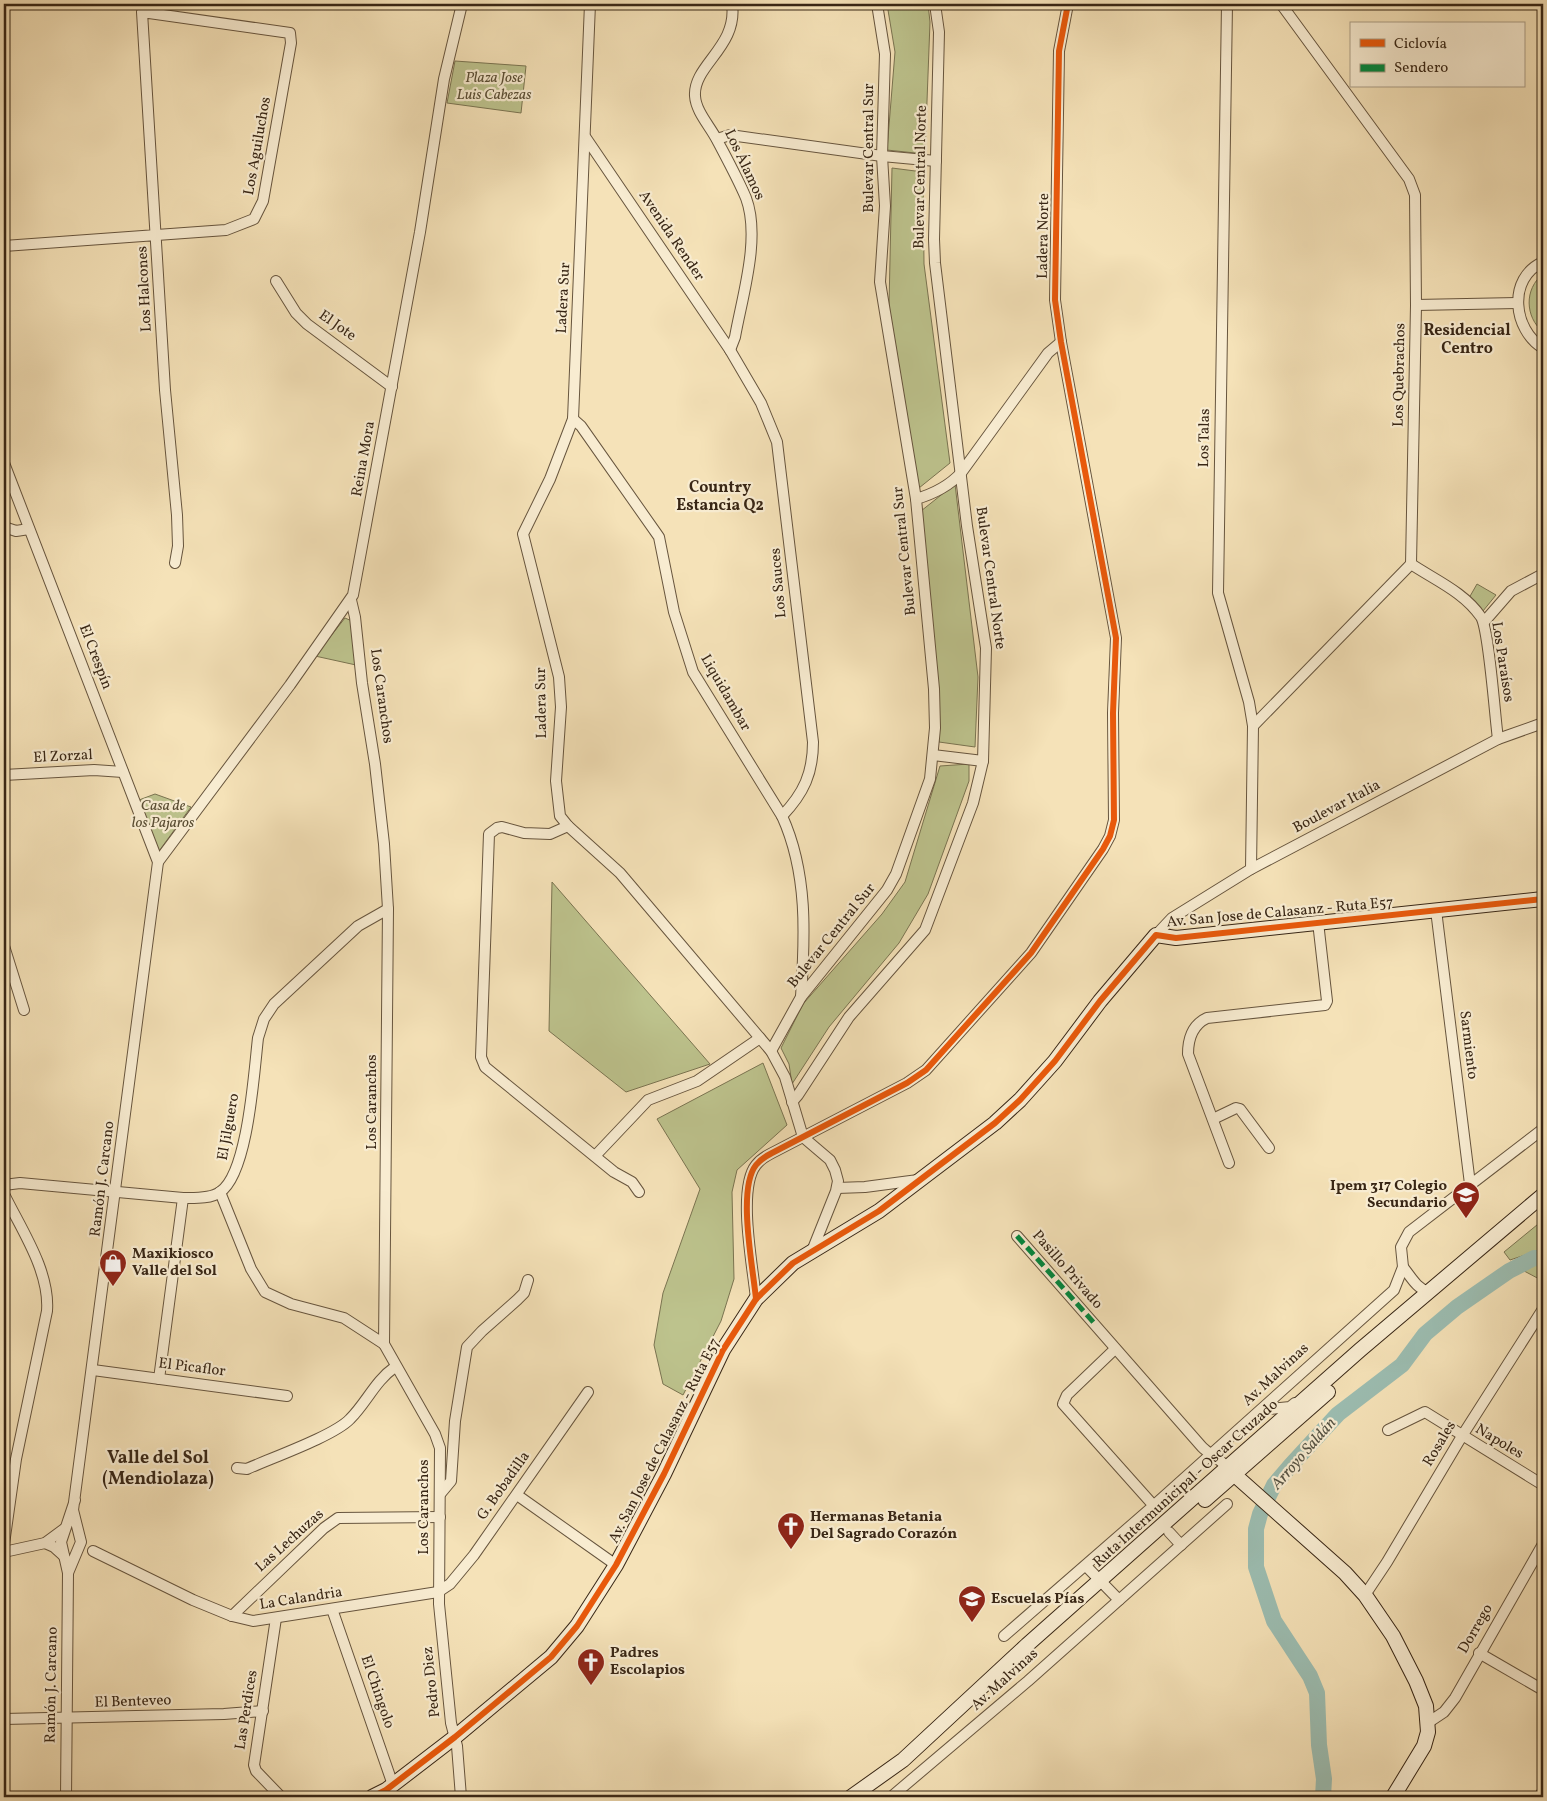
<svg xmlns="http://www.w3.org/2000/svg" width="1547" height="1801" font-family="Vollkorn,serif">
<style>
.green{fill:#bdc38d;stroke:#7a7451}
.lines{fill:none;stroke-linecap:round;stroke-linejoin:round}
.river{stroke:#9cbdb1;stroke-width:16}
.street-casing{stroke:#67553e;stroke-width:12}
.secondary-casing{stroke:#382615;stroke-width:16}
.street{stroke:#f8ecd1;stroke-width:10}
.secondary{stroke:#f8ecd1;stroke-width:14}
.quiet{stroke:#00873e;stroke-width:5;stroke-dasharray:10 5;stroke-linecap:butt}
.cycleway-casing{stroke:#f8ecd1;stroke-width:9}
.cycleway{stroke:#e8590c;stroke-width:6}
.labels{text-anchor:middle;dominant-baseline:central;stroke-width:4.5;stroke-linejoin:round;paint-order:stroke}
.park-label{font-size:15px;font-style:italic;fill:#594d33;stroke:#f8ecd1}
.street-label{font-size:15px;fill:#382615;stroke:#f8ecd1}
.poi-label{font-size:15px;font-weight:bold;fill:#382615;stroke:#f8ecd1;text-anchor:start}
.neighbourhood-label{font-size:16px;font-weight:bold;fill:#382615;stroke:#f8ecd1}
.water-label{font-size:16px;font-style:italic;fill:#565344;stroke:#f8ecd1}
.quarter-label{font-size:18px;font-weight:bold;fill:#382615;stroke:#f8ecd1}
</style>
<rect width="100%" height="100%" fill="#f5e2b8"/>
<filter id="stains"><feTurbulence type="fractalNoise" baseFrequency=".004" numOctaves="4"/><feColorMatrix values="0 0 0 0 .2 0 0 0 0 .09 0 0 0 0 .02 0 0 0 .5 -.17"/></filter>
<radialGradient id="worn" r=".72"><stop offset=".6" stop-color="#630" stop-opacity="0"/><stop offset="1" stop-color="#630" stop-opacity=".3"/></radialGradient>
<g class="green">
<path d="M887 4H928L930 22 925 154 887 150 895 52Z"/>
<path d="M455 61 526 66 521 113 447 103Z"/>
<path d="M892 168 923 172 924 264 950 463 919 488 889 306Z"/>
<path d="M1543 274V332C1525 317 1524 289 1543 274Z"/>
<path d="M955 484 978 677 975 747 939 742V690L921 511Z"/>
<path d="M1477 584 1496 595 1483 611 1469 598Z"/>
<path d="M345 618 352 621 356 665 315 656Z"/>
<path d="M969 764V781L928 894 899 943 829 1027 792 1084 789 1064 781 1048 803 1004 882 914 905 882 940 766Z"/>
<path d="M155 794 191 807 159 851 139 800Z"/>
<path d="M552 882 710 1064 626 1092 549 1031Z"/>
<path d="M763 1063 787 1125 737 1170 732 1192 734 1279 721 1321 683 1395 663 1384 654 1345 663 1293 700 1189 657 1119Z"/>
<path d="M1543 1220V1249L1510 1260 1504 1252Z"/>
<path d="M1537 1251H1543V1281L1509 1263Z"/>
</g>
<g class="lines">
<path class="river" d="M1323 1797 1324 1779 1319 1745 1317 1693 1310 1676 1274 1621 1256 1567V1529L1260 1514 1274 1485 1291 1465 1338 1414 1402 1365 1425 1334 1457 1307 1509 1271 1534 1258 1543 1259"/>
<g class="street-casing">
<g id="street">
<path d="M590 4 573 419 550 479 523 534 559 677 561 707 556 781 560 816 568 826 620 873 771 1051 785 1077 803 1137 830 1160 835 1170 838 1181 836 1191 812 1251"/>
<path d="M1227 4 1218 593 1249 702 1253 726 1251 869"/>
<path d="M1281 4 1409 179 1415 195 1416 305 1411 564"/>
<path d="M586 138 730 350 761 403 777 442 813 742C813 773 804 793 782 816"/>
<path d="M717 139 730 135 882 156 936 161"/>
<path d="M4 246 226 230 254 219 263 201 291 43 290 33 142 12 165 390 177 515 178 546 175 563"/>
<path d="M1543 262C1507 278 1513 330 1543 348"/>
<path d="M276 281 296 313 307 324 392 387"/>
<path d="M1416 305 1517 303"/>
<path d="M730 350 735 337C742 297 761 238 746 198 738 179 727 159 717 140 710 126 696 112 695 96 693 65 738 47 732 4"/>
<path d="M573 419 581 426 659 537 674 612 693 672 782 816C808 873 805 936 801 997"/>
<path d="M4 463 158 862 73 1510 81 1542 68 1573 61 1542 75 1500"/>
<path d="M916 499C933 494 949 486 961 473L1048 353 1061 342"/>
<path d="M4 527 16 531 29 529"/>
<path d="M1411 564C1435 580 1464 592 1481 617 1489 630 1495 718 1498 739"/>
<path d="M351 600 355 617 362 683 375 764 384 844 388 909 384 1344 435 1434 440 1448 439 1604 451 1723 457 1746 461 1797"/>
<path d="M1484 622 1511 591 1543 574"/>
<path d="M1253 726 1411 564"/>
<path d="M933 755 983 761"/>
<path d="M4 775 94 770 123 772"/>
<path d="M568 826 550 834 524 833 502 827 497 828 489 834 481 1057 485 1067 614 1172 632 1182 639 1192"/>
<path d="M158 862 290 685 353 595 420 232 444 79 462 4"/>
<path d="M1436 910 1470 1184"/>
<path d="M1156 935 1172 918 1251 869 1498 739 1543 723"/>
<path d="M4 946 24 1010"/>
<path d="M771 1051 801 997 887 890 896 874 930 779 935 728 934 689 916 499 880 282 885 206 882 156 885 54 877 4"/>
<path d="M792 1102 798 1095 849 1017 925 930 973 803 983 761 986 648 967 526 935 263 934 239 939 32 935 4"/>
<path d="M1213 1119 1236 1108 1240 1109 1269 1148"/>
<path d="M595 1156 648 1100 697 1081 760 1038"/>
<path d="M1229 1163 1188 1054C1188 1039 1192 1025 1207 1018L1325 1005 1327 1001 1318 922"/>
<path d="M4 1185 20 1183 183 1198C194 1198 211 1199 220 1192 248 1174 254 1072 258 1038L264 1019 274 1004 358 926 388 909"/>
<path d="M837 1188 865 1187 918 1180"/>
<path d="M220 1192 251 1269 265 1292 291 1304 344 1318 384 1344"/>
<path d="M4 1194C21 1229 50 1271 47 1311L16 1459 4 1544"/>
<path d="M1017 1236 1202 1447C1210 1455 1220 1458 1227 1468"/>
<path d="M1403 1267C1411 1277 1417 1289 1429 1292"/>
<path d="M756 1299C753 1267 737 1189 756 1165 760 1160 766 1156 772 1153L907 1083 926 1070 1031 953 1103 849 1110 836 1114 820 1113 713 1116 638 1061 342 1055 300 1059 51 1068 4"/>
<path d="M1115 1349 1067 1395 1063 1404 1154 1506"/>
<path d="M93 1370 287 1396"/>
<path d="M159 1379 183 1198"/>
<path d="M1261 1410 1290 1407 1295 1403"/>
<path d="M1388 1430 1425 1412 1543 1485"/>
<path d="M237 1468 247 1469C271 1458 334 1436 350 1419 367 1402 375 1381 395 1367"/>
<path d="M441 1493 451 1481 455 1421 467 1347 482 1331 517 1300 524 1293 528 1280"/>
<path d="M517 1495 616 1565"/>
<path d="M1169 1532 1181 1545"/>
<path d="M45 1543 54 1547 64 1556"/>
<path d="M93 1551 193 1600 232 1616 253 1621 438 1592 450 1584 474 1555 588 1392"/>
<path d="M4 1552 45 1543 64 1529"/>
<path d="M1086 1566 1119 1600"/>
<path d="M1365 1595 1387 1562 1462 1436 1543 1309"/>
<path d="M332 1609 393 1785"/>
<path d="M232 1616 324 1528 338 1518 440 1517"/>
<path d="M276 1618 254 1765 256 1771 281 1797"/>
<path d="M1004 1636 1151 1508 1394 1290 1403 1267 1401 1247 1409 1232 1543 1129"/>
<path d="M1479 1653 1543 1690"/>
<path d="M4 1719 224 1714 263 1711"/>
<path d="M1429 1722 1444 1712 1455 1698 1543 1544"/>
<path d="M66 1797 68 1573"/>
<path d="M891 1797 1028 1681 1227 1504"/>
<path d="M1539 1797 1543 1791"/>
</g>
</g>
<g class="secondary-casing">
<g id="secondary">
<path d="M1228 1469 1345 1573 1365 1595 1393 1636 1416 1681 1426 1706 1428 1732 1424 1746 1393 1797"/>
<path d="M1205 1500 1328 1392"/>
<path d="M372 1797 386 1790 455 1737 551 1657 577 1626 616 1565 664 1474 723 1350 756 1299 793 1263 879 1211 995 1123 1020 1100 1055 1061 1100 1001 1156 935 1176 938 1543 899"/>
<path d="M851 1797 903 1760 1027 1645 1239 1457 1360 1350 1543 1195"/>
</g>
</g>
<use href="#street" class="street"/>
<use href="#secondary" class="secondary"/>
<path class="quiet" d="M1017 1236 1095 1324"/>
<g class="cycleway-casing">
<g id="cycleway">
<path d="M756 1299C753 1267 737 1189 756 1165 760 1160 766 1156 772 1153L907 1083 926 1070 1031 953 1103 849 1110 836 1114 820 1113 713 1116 638 1061 342 1055 300 1059 51 1068 4"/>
<path d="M372 1797 386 1790 455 1737 551 1657 577 1626 616 1565 664 1474 723 1350 756 1299 793 1263 879 1211 995 1123 1020 1100 1055 1061 1100 1001 1156 935 1176 938 1543 899"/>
</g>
</g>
<use href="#cycleway" class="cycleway"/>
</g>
<defs>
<g id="school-pin" transform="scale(1.4375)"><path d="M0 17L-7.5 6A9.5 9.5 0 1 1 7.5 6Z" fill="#8f2418" stroke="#f8ecd1"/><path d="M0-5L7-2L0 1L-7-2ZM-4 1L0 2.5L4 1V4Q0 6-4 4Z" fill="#fff"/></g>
<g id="shop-pin" transform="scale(1.4375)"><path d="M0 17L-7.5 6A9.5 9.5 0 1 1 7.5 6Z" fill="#8f2418" stroke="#f8ecd1"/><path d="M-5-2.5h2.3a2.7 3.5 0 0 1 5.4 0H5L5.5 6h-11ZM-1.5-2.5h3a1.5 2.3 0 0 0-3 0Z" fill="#fff"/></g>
<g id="church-pin" transform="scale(1.4375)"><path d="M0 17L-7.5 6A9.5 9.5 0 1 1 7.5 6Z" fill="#8f2418" stroke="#f8ecd1"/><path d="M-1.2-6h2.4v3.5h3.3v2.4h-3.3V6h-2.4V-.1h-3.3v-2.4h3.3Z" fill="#fff"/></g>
</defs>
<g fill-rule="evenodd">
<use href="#school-pin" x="1466" y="1195"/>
<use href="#shop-pin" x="113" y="1263"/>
<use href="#church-pin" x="791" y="1526"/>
<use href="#school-pin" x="972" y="1599"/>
<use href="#church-pin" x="591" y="1662"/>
</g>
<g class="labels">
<g class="park-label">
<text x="494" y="78">Plaza Jose<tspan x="494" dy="17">Luis Cabezas</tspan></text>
<text x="163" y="806">Casa de<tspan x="163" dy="17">los Pajaros</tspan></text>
</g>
<g class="street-label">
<text transform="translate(258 146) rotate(-80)">Los Aguiluchos</text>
<text transform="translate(869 148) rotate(-90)">Bulevar Central Sur</text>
<text transform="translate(744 165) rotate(65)">Los Álamos</text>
<text transform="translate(921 177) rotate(-89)">Bulevar Central Norte</text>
<text transform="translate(671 236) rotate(56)">Avenida Render</text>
<text transform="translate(1044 236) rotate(-89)">Ladera Norte</text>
<text transform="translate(145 289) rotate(-93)">Los Halcones</text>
<text transform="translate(564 298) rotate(-87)">Ladera Sur</text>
<text transform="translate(337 326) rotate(35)">El Jote</text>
<text transform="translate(1400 375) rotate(-89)">Los Quebrachos</text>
<text transform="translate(1205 438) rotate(-89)">Los Talas</text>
<text transform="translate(364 459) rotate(-80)">Reina Mora</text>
<text transform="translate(905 551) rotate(-96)">Bulevar Central Sur</text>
<text transform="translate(990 578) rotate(82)">Bulevar Central Norte</text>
<text transform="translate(779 583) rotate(-95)">Los Sauces</text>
<text transform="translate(95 657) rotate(69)">El Crespín</text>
<text transform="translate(1502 662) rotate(81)">Los Paraísos</text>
<text transform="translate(725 693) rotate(60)">Liquidambar</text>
<text transform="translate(381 696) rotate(82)">Los Caranchos</text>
<text transform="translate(542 703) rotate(-91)">Ladera Sur</text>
<text transform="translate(63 757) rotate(-3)">El Zorzal</text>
<text transform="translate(1337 807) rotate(-28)">Boulevar Italia</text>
<text transform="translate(1280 913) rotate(-5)">Av. San Jose de Calasanz - Ruta E57</text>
<text transform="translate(832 936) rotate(-51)">Bulevar Central Sur</text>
<text transform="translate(1468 1045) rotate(83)">Sarmiento</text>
<text transform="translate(372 1102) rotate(-90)">Los Caranchos</text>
<text transform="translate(229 1127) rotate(-80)">El Jilguero</text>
<text transform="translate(103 1179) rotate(-83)">Ramón J. Carcano</text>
<text transform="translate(1067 1270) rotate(49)">Pasillo Privado</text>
<text transform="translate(192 1368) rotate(7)">El Picaflor</text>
<text transform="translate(1276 1375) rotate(-43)">Av. Malvinas</text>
<text transform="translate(665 1441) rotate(-63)">Av. San Jose de Calasanz - Ruta E57</text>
<text transform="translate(1499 1442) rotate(31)">Napoles</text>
<text transform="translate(1440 1444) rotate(-59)">Rosales</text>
<text transform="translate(1186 1484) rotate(-42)">Ruta Intermunicipal - Oscar Cruzado</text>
<text transform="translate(504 1486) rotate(-55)">G. Bobadilla</text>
<text transform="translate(424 1507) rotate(-90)">Los Caranchos</text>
<text transform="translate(290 1541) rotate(-42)">Las Lechuzas</text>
<text transform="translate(301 1599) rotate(-9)">La Calandria</text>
<text transform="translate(1476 1629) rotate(-60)">Dorrego</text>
<text transform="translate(1005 1680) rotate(-42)">Av. Malvinas</text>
<text transform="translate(432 1682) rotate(-96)">Pedro Diez</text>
<text transform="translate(52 1685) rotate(-89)">Ramón J. Carcano</text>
<text transform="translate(377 1692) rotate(71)">El Chingolo</text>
<text transform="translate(133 1702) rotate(-2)">El Benteveo</text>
<text transform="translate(247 1710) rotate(-81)">Las Perdices</text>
</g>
<g class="poi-label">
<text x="1447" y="1186" text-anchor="end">Ipem 317 Colegio<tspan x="1447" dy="17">Secundario</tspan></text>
<text x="132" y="1254">Maxikiosco<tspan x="132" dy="17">Valle del Sol</tspan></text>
<text x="810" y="1517">Hermanas Betania<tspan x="810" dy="17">Del Sagrado Corazón</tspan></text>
<text x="991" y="1599">Escuelas Pías</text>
<text x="610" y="1653">Padres<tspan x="610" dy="17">Escolapios</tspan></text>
</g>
<g class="neighbourhood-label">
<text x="1467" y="331">Residencial<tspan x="1467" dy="18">Centro</tspan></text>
<text x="720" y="488">Country<tspan x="720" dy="18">Estancia Q2</tspan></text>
</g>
<g class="water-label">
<text transform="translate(1304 1454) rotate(-49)">Arroyo Saldán</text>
</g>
<g class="quarter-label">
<text x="158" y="1458">Valle del Sol<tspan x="158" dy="21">(Mendiolaza)</tspan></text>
</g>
</g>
<rect width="1547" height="1801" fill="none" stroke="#f5e2b8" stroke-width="20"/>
<rect x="5" y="5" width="1537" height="1791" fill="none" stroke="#382615" stroke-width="2.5"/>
<rect x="10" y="10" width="1527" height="1781" fill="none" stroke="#382615"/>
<rect x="1350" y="22" width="175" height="65" fill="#f8ecd1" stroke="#ab9d86"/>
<rect x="1360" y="39" width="25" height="8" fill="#e8590c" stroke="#ab9d86"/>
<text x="1394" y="48" font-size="15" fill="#382615">Ciclovía</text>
<rect x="1360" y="64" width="25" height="8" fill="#00873e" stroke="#ab9d86"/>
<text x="1394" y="72" font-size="15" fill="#382615">Sendero</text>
<rect width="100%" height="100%" filter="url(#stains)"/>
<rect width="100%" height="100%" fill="url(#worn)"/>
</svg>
